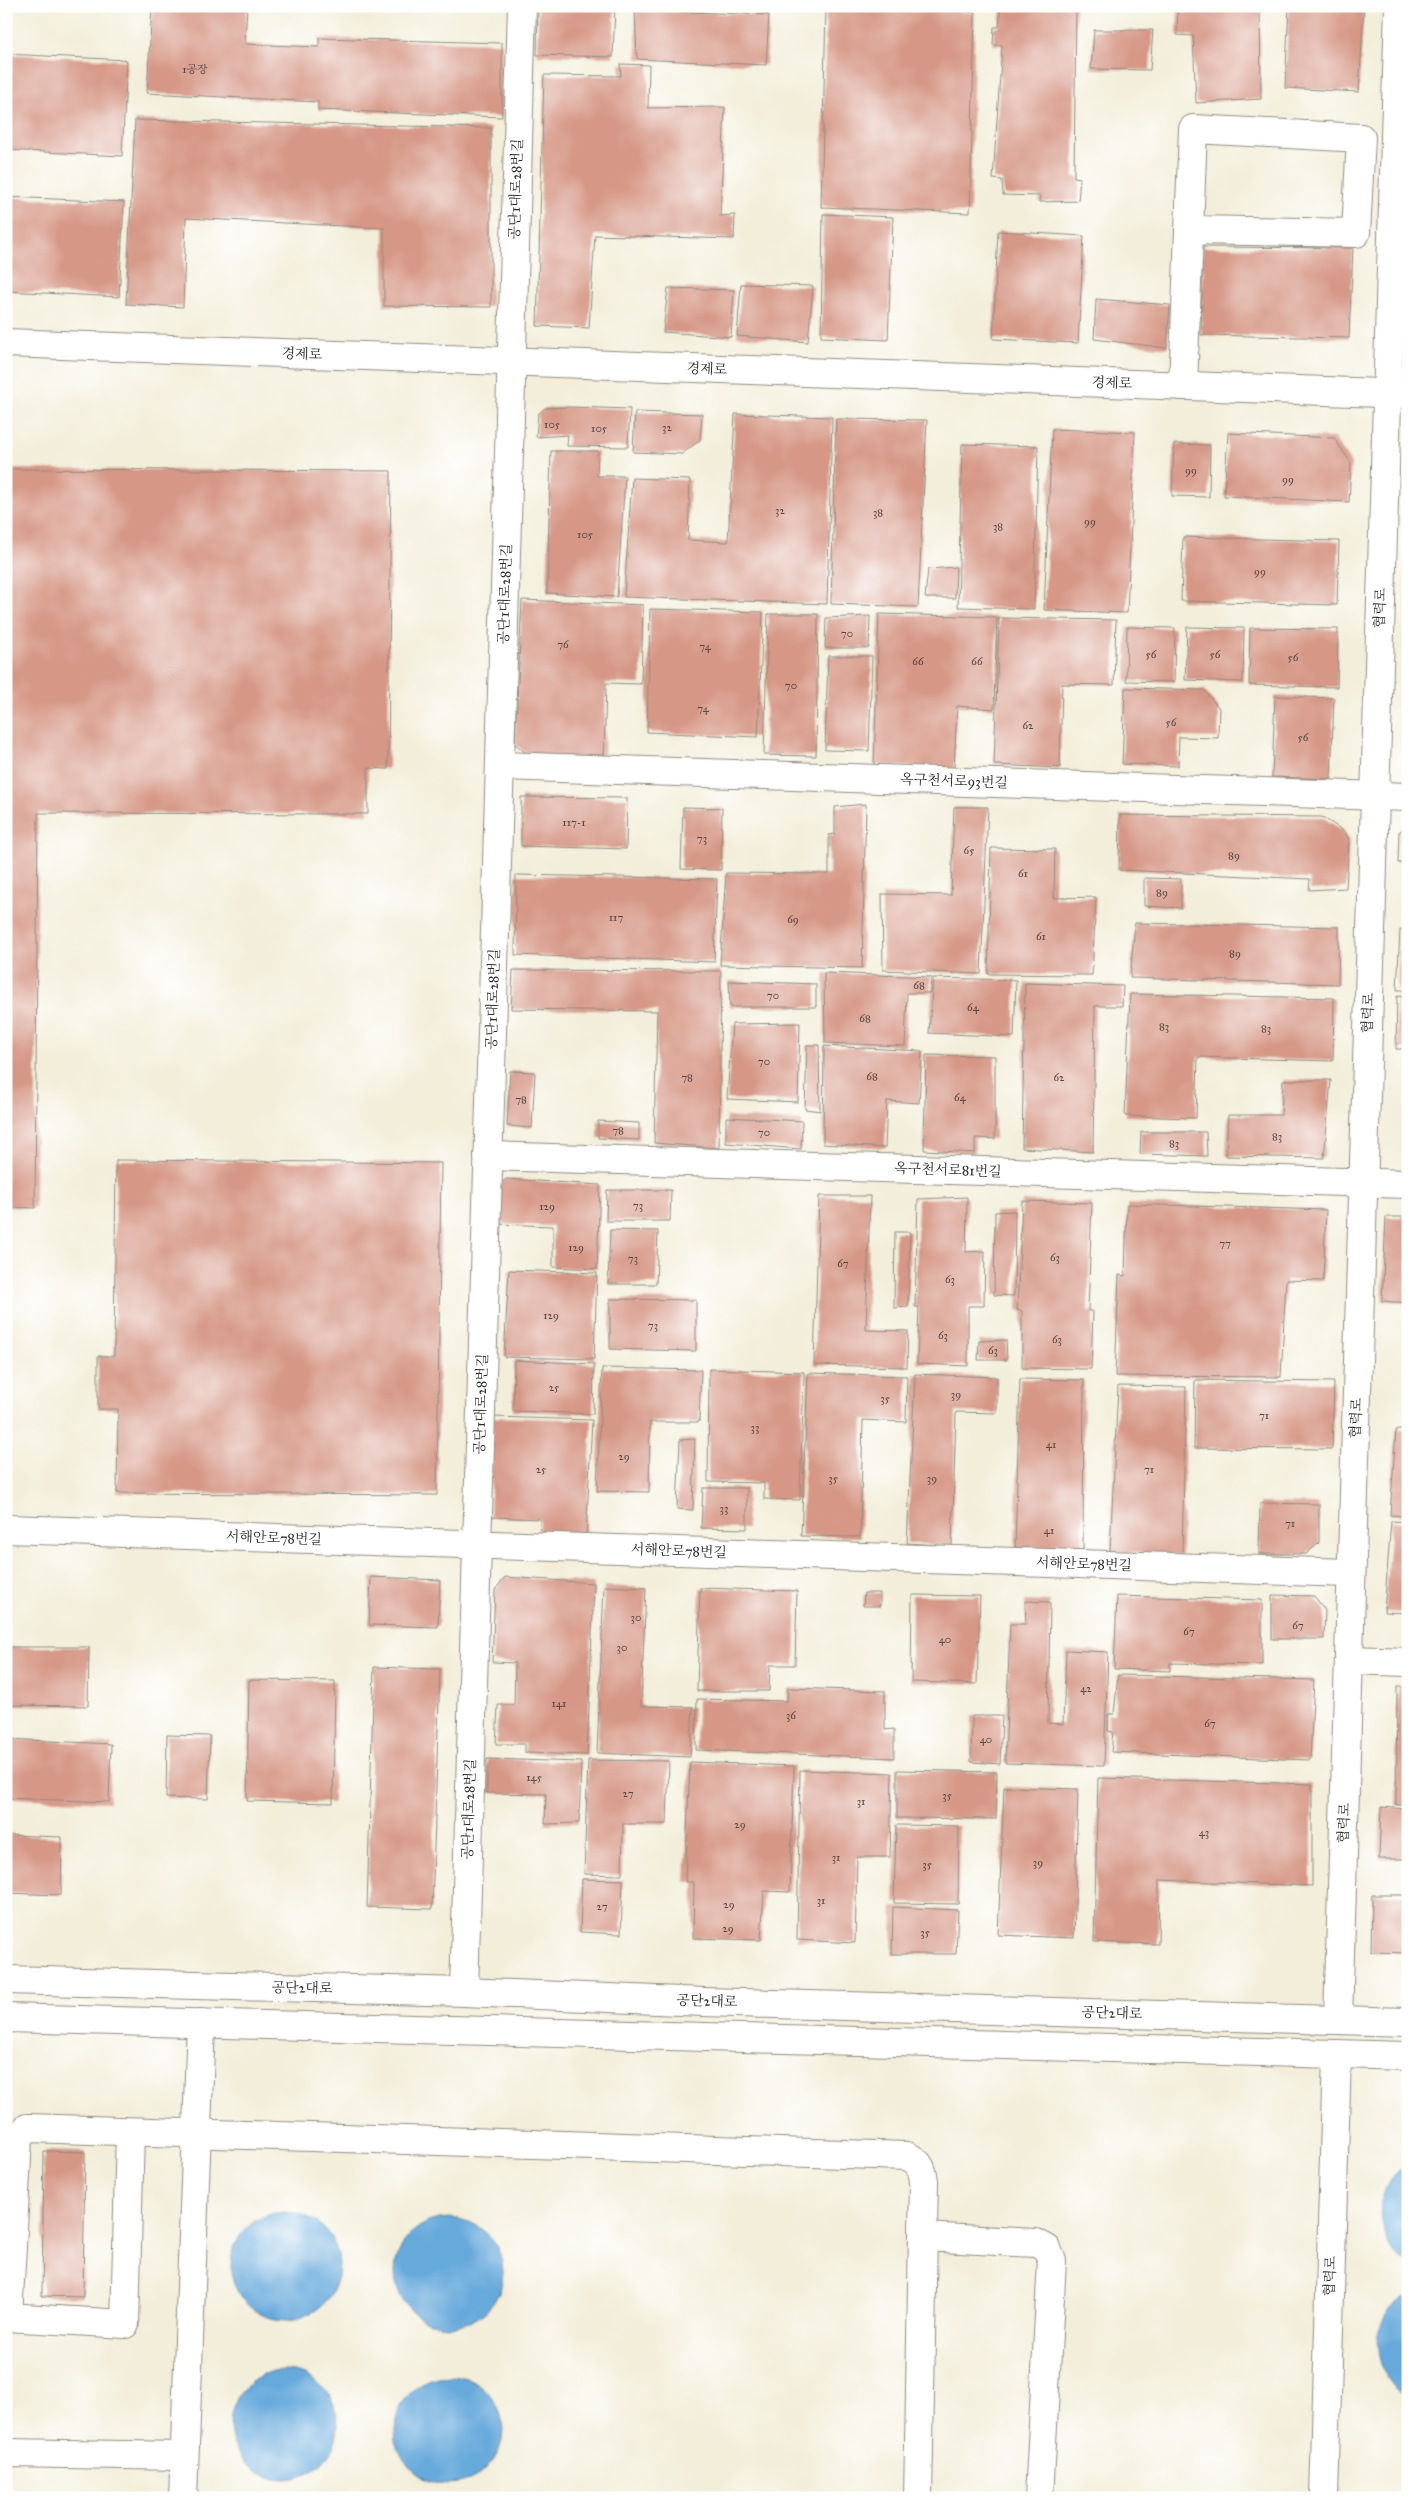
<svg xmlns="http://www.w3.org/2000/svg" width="1414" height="2504" font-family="'IM FELL Great Primer','Noto Serif KR',serif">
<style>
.water{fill:#66a9db;stroke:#486a83}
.building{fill:#d69786}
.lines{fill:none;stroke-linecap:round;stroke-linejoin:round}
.minor-casing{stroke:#8f8c82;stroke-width:30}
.major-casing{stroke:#8f8c82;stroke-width:30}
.minor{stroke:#fff;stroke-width:28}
.major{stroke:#fff;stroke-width:28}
.labels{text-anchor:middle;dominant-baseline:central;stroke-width:4.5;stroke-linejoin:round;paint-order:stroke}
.number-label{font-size:11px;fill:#564642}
.street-label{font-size:14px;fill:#2b2b2b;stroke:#fff}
</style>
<rect width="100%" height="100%" fill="#fff"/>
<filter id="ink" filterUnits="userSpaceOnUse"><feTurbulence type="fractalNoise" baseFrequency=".02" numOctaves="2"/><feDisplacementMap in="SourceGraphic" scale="10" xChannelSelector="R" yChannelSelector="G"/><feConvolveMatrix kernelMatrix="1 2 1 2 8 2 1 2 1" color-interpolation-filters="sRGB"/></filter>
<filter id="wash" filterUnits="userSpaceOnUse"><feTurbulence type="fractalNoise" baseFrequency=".0096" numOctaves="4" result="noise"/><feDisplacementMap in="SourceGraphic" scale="20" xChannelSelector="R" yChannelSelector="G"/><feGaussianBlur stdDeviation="1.12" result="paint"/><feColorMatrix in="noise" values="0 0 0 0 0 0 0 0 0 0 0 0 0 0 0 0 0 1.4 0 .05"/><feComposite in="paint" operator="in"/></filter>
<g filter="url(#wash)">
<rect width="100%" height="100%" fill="#f3eeda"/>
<g class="water">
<path d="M1408 2164V2265C1375 2241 1370 2188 1408 2164Z"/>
<circle cx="285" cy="2266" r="54"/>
<circle cx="449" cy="2272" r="54"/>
<path d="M1408 2295V2400C1370 2372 1366 2321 1408 2295Z"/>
<circle cx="284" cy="2425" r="54"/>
<circle cx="449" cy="2430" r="54"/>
</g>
<g id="blocks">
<g class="building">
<path d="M152 6H247L245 44 319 47V38L502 43V117L318 110V102L147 93Z"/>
<path d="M538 6H615L613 57 537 55Z"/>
<path d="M1001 6H1076L1074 177 1080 178 1078 201 1039 202 1040 196 1003 195 1002 180 993 179 1002 45H993L994 27H999Z"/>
<path d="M1178 6H1260L1261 99 1196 103 1193 36 1177 35Z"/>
<path d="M1289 6H1364L1359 92 1285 88Z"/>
<path d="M635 10 769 15 766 65 637 59Z"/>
<path d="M826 10 975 12 970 213 821 207Z"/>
<path d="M1094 30H1153L1150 70 1091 69Z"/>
<path d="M6 54 127 60 122 156 6 150Z"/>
<path d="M620 64 649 65 648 108 725 107 720 216 735 215 734 239 595 235 589 328 537 326 544 75 621 76Z"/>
<path d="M135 120 491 128V307L384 306V228L186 218 183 307 126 304Z"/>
<path d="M6 197 124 202 119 297 6 291Z"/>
<path d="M823 214 893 217 888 340 821 337Z"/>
<path d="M998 231 1084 236 1078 343 993 339Z"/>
<path d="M1203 247 1353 248 1349 338 1201 335Z"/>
<path d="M741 284 813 286 808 342 737 336Z"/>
<path d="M668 288 734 290 731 337 663 332Z"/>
<path d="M1096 299 1170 305 1167 348 1094 339Z"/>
<path d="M569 407 630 409 628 447 567 446 568 435 536 437 538 414 545 408Z"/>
<path d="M635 412 702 414 700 440 682 454 633 452Z"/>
<path d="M735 414 832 417 827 604 624 597 632 478 690 480 688 540 728 542Z"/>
<path d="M836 419 927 420 918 607 831 604Z"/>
<path d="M1052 429 1135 432 1127 613 1044 610Z"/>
<path d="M1228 433 1334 438 1351 463 1349 502 1224 496Z"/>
<path d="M962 444 1038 446 1034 609 958 607Z"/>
<path d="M1174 444 1210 445 1209 497 1172 496Z"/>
<path d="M551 451H598L597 476H625L617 597 547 593Z"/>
<path d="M6 469 391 471 388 769 368 768V814L38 813 35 1208 6 1207Z"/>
<path d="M1183 537 1339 541 1337 605 1181 601Z"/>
<path d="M956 567 955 598H925L928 569Z"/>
<path d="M522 600 643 605 641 684 606 683 604 760 533 758 515 744Z"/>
<path d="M650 609 763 612 758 737 647 732Z"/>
<path d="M768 614H818L816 756 764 755Z"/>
<path d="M879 614 997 617 994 709 957 706 954 769 874 765Z"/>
<path d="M870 616 869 648H825L826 618Z"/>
<path d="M999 618 1116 620 1114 685 1062 684 1060 768 994 765Z"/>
<path d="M1127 627 1175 628 1174 682 1126 681Z"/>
<path d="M1187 627 1244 628 1243 682 1185 680Z"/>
<path d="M1250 628 1338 629 1337 687 1249 685Z"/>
<path d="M828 656H872L869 751 825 750Z"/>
<path d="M1125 688 1204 690 1219 708 1218 738 1179 737 1178 766 1122 764Z"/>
<path d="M1275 696 1334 698 1331 779 1272 777Z"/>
<path d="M521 797 627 798 626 849 521 846Z"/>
<path d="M866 804 862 968 720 965 726 873 829 874V835L835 834V807Z"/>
<path d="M683 807 722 808 721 870 681 869Z"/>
<path d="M954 807H988L981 974 883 970 882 894 951 895Z"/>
<path d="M1120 815 1322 817 1344 831 1349 840 1346 888 1309 890 1310 879 1119 870Z"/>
<path d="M1408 825V863H1398L1399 832Z"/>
<path d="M991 848 1055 849 1054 898 1096 897 1092 975 988 974Z"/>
<path d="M516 875 717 879 714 962 515 955Z"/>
<path d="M1144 878 1181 879V908L1144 906Z"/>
<path d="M1135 923 1339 927 1338 984 1130 978Z"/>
<path d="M1400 930 1408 931V990H1397Z"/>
<path d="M513 970 721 971 719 1148 654 1143 657 1011 511 1009Z"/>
<path d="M824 973 931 977 930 993H907L905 1046 825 1043Z"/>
<path d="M933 978 1016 980 1014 1037 929 1033Z"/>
<path d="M729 981 816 984V1007H730Z"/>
<path d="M1025 983 1123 986 1122 1006H1095L1093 1152 1022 1148Z"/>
<path d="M1130 994 1334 998 1333 1061 1198 1057 1196 1118 1125 1116Z"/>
<path d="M1397 996 1408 997V1049H1396Z"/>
<path d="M800 1023 798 1102 727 1099 732 1024Z"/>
<path d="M807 1045H819L820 1111 805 1109Z"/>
<path d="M824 1046 922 1051 919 1103 887 1101 885 1148 823 1144Z"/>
<path d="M926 1055 995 1056V1139L975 1138V1153L924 1150Z"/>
<path d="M510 1071 535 1072 532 1128 507 1126Z"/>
<path d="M1283 1080H1331L1324 1158 1226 1156 1228 1115H1281Z"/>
<path d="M726 1117 802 1121 801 1149 726 1143Z"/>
<path d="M598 1121 639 1123V1140L598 1138Z"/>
<path d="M1141 1132H1206L1207 1156 1140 1154Z"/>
<path d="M116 1160 441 1163 437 1495 117 1493 118 1409H98V1356H114Z"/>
<path d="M506 1179 600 1185 597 1269 553 1267V1226L495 1224 496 1188Z"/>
<path d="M607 1190H671L670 1221H606Z"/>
<path d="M819 1196H870L866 1330 908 1331 907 1367 814 1365Z"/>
<path d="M967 1197 966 1252 985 1251 984 1306H968V1366L917 1364 919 1307H915L918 1199Z"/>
<path d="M1022 1201 1092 1203 1088 1311H1093L1091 1369 1022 1368V1311L1017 1310Z"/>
<path d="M1127 1204 1326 1210 1323 1281 1286 1280 1281 1377 1115 1376 1119 1275 1125 1276Z"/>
<path d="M1015 1211 1014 1296 994 1295 995 1212Z"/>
<path d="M1386 1217H1408V1303L1382 1301Z"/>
<path d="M610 1230 658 1231 656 1284H608Z"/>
<path d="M895 1232H910L908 1307 894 1308Z"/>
<path d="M509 1270 597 1273 594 1359 504 1357Z"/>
<path d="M610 1299 696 1300V1351L610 1349Z"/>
<path d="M1006 1340 1007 1360H978L979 1341Z"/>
<path d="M514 1360 594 1364 593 1414 513 1411Z"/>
<path d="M602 1368 701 1370 699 1422H650L649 1492 597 1491Z"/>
<path d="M709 1369 804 1372 800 1500 764 1499V1483L708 1482Z"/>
<path d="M808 1373 907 1376 906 1422 863 1420 860 1537 801 1536Z"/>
<path d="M915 1374 997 1377V1413L956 1412 952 1546 907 1543Z"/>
<path d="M1020 1379 1084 1380 1083 1553 1015 1551Z"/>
<path d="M1195 1380 1334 1382 1332 1449 1194 1448Z"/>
<path d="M1118 1386 1186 1387 1182 1555 1110 1551Z"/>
<path d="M493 1417 592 1420 586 1536 539 1535 540 1519 490 1517Z"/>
<path d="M1396 1430H1408V1516L1390 1515Z"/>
<path d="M695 1439 693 1510 677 1509 680 1440Z"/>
<path d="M703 1488H747V1529L701 1528Z"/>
<path d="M1260 1503 1319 1504V1543L1306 1554H1259Z"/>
<path d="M1391 1521 1408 1522V1613L1384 1612Z"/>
<path d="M371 1577 440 1580 438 1627 369 1625Z"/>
<path d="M505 1577 594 1583 587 1755 525 1753V1744H496L498 1705H514L515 1663 492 1662 495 1590Z"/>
<path d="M604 1586 646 1588 641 1706 693 1707 690 1757 597 1753Z"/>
<path d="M700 1588 797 1591 795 1665H770L769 1691H697Z"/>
<path d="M864 1593H880V1606H863Z"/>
<path d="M912 1595 980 1596 977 1684 911 1682Z"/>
<path d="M1272 1595 1314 1596 1325 1610 1324 1639H1272Z"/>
<path d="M1117 1596 1262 1600V1665L1170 1663V1671L1114 1669Z"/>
<path d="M1025 1601 1050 1602 1048 1723 1063 1724 1066 1650 1108 1652 1104 1766 1005 1763 1010 1624H1026Z"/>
<path d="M6 1647H89L88 1706 6 1705Z"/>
<path d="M374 1667 440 1669 432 1909 367 1907Z"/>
<path d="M1118 1675 1314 1680 1310 1760 1111 1752 1113 1732 1108 1731V1714H1114Z"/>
<path d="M249 1680 335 1681 333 1803 247 1801Z"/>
<path d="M1397 1687H1408V1805H1396Z"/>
<path d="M788 1688 885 1691V1730L894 1729V1758L696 1750 697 1699 787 1701Z"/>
<path d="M972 1716H1002L1000 1764 971 1762Z"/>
<path d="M167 1735 210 1736 208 1799 166 1798Z"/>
<path d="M6 1739 111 1744 109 1802 6 1798Z"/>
<path d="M487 1759 581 1762 579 1823 545 1824 546 1794 487 1793Z"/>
<path d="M588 1760 669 1761 667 1824H623L622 1875 584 1874Z"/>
<path d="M690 1762 794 1766 790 1892 764 1891 761 1940 693 1938 694 1882H685Z"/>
<path d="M800 1770 892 1773 890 1857H857L855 1943 797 1940Z"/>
<path d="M897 1770 997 1772 996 1819 897 1818Z"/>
<path d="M1098 1778 1312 1784V1886L1159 1880 1158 1944 1094 1942Z"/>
<path d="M1004 1787 1078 1789 1074 1938 998 1935Z"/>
<path d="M1381 1807 1408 1809V1859H1379Z"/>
<path d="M896 1825 959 1826 958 1904 894 1903Z"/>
<path d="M6 1835 62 1837 61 1895 6 1893Z"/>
<path d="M582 1879 623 1880 621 1934 580 1932Z"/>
<path d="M1372 1895H1408V1953L1371 1952Z"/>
<path d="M893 1907 958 1910 956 1954H892Z"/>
<path d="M44 2151 85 2152 83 2297 42 2296Z"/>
</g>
</g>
</g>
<g filter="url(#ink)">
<use href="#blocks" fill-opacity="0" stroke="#8f8c82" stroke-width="1"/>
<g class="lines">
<g class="minor-casing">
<g id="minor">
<path d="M6 343 1408 394"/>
<path d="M1183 386 1193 129 1361 138 1356 233 1189 230"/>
<path d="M500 766 1408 797"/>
<path d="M488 1156 1408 1184"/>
<path d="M6 1529 1351 1573"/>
<path d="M1349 1660 1408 1662"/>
<path d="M464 1992 522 6"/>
<path d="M1338 2020 1399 6"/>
<path d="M923 2237 1036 2243 1047 2249 1052 2261 1039 2498"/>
<path d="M6 2317 125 2324 130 2132"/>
<path d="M8 2317 18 2140 27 2128 907 2156C920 2162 922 2168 924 2181L918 2498"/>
<path d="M6 2453 184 2456"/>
<path d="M183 2498 201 2023"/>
<path d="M1324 2498 1337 2054"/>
</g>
</g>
<g class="major-casing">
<g id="major">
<path d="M6 1980 464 1992 704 2002 1408 2022"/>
<path d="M6 2018 1408 2056"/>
</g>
</g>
<use href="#minor" class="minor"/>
<use href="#major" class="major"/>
</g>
</g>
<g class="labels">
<g class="number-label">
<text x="195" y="69">1공장</text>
<text x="552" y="424">105</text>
<text x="667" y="427">32</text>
<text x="599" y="428">105</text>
<text x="1191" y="470">99</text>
<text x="1288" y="479">99</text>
<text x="780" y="510">32</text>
<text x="878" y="512">38</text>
<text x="1090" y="521">99</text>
<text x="998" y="526">38</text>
<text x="585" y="534">105</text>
<text x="1260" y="571">99</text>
<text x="847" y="633">70</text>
<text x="563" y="644">76</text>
<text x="705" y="646">74</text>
<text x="1151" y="654">56</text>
<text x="1215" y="654">56</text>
<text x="1293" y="657">56</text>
<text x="918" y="661">66</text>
<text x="977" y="661">66</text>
<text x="791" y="685">70</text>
<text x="703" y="708">74</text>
<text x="1171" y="722">56</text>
<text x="1028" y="725">62</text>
<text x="1303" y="737">56</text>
<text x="574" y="822">117-1</text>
<text x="702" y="838">73</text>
<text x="969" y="850">65</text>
<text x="1234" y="855">89</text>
<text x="1023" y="873">61</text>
<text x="1162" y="892">89</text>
<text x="616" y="917">117</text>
<text x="793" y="919">69</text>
<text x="1041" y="936">61</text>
<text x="1235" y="953">89</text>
<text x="919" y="985">68</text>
<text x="773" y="995">70</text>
<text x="973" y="1007">64</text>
<text x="865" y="1018">68</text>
<text x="1164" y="1026">83</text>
<text x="1266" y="1028">83</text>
<text x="764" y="1061">70</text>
<text x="872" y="1076">68</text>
<text x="687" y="1077">78</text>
<text x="1059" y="1077">62</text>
<text x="960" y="1097">64</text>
<text x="521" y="1099">78</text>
<text x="618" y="1130">78</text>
<text x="764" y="1132">70</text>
<text x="1277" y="1136">83</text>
<text x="1174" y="1143">83</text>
<text x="638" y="1205">73</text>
<text x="547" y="1206">129</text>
<text x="1225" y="1243">77</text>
<text x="576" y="1247">129</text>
<text x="1055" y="1257">63</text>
<text x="633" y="1258">73</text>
<text x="843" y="1263">67</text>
<text x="950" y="1279">63</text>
<text x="551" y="1315">129</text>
<text x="653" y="1325">73</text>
<text x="943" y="1335">63</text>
<text x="1057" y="1339">63</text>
<text x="993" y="1350">63</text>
<text x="554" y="1387">25</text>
<text x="956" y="1394">39</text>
<text x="885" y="1398">35</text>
<text x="1264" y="1415">71</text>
<text x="755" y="1427">33</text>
<text x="1051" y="1444">41</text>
<text x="624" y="1456">29</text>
<text x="541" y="1469">25</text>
<text x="1149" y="1469">71</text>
<text x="833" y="1478">35</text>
<text x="932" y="1478">39</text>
<text x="724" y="1508">33</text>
<text x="1290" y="1523">71</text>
<text x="1049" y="1530">41</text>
<text x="636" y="1617">30</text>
<text x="1298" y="1625">67</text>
<text x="1189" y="1631">67</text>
<text x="945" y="1639">40</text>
<text x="622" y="1647">30</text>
<text x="1086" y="1688">42</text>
<text x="559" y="1703">141</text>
<text x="791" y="1715">36</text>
<text x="1210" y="1723">67</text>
<text x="986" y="1739">40</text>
<text x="534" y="1777">145</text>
<text x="628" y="1793">27</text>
<text x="947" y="1795">35</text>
<text x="861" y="1801">31</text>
<text x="740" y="1824">29</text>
<text x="1204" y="1832">43</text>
<text x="836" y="1857">31</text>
<text x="1038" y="1862">39</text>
<text x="927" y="1864">35</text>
<text x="821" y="1900">31</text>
<text x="729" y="1904">29</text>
<text x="602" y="1906">27</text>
<text x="728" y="1928">29</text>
<text x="925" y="1932">35</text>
</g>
<g class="street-label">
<text transform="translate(516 189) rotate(-88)">공단1대로28번길</text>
<text transform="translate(302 354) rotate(2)">경제로</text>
<text transform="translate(707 369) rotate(2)">경제로</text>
<text transform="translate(1112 383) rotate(2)">경제로</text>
<text transform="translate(505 594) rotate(-88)">공단1대로28번길</text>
<text transform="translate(1380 608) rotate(-88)">협력로</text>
<text transform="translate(954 781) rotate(2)">옥구천서로93번길</text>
<text transform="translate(493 999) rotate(-88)">공단1대로28번길</text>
<text transform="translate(1368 1013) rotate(-88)">협력로</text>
<text transform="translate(948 1170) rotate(2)">옥구천서로81번길</text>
<text transform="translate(481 1404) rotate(-88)">공단1대로28번길</text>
<text transform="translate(1356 1418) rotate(-88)">협력로</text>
<text transform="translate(274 1538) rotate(2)">서해안로78번길</text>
<text transform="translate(679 1551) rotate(2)">서해안로78번길</text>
<text transform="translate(1084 1564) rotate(2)">서해안로78번길</text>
<text transform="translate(469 1809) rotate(-88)">공단1대로28번길</text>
<text transform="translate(1344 1823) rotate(-88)">협력로</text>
<text transform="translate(302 1988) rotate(1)">공단2대로</text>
<text transform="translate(707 2001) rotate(2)">공단2대로</text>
<text transform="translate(1112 2013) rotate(2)">공단2대로</text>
<text transform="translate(1330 2276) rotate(-88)">협력로</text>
</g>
</g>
<rect width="1414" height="2504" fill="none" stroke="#fff" stroke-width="25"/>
</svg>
